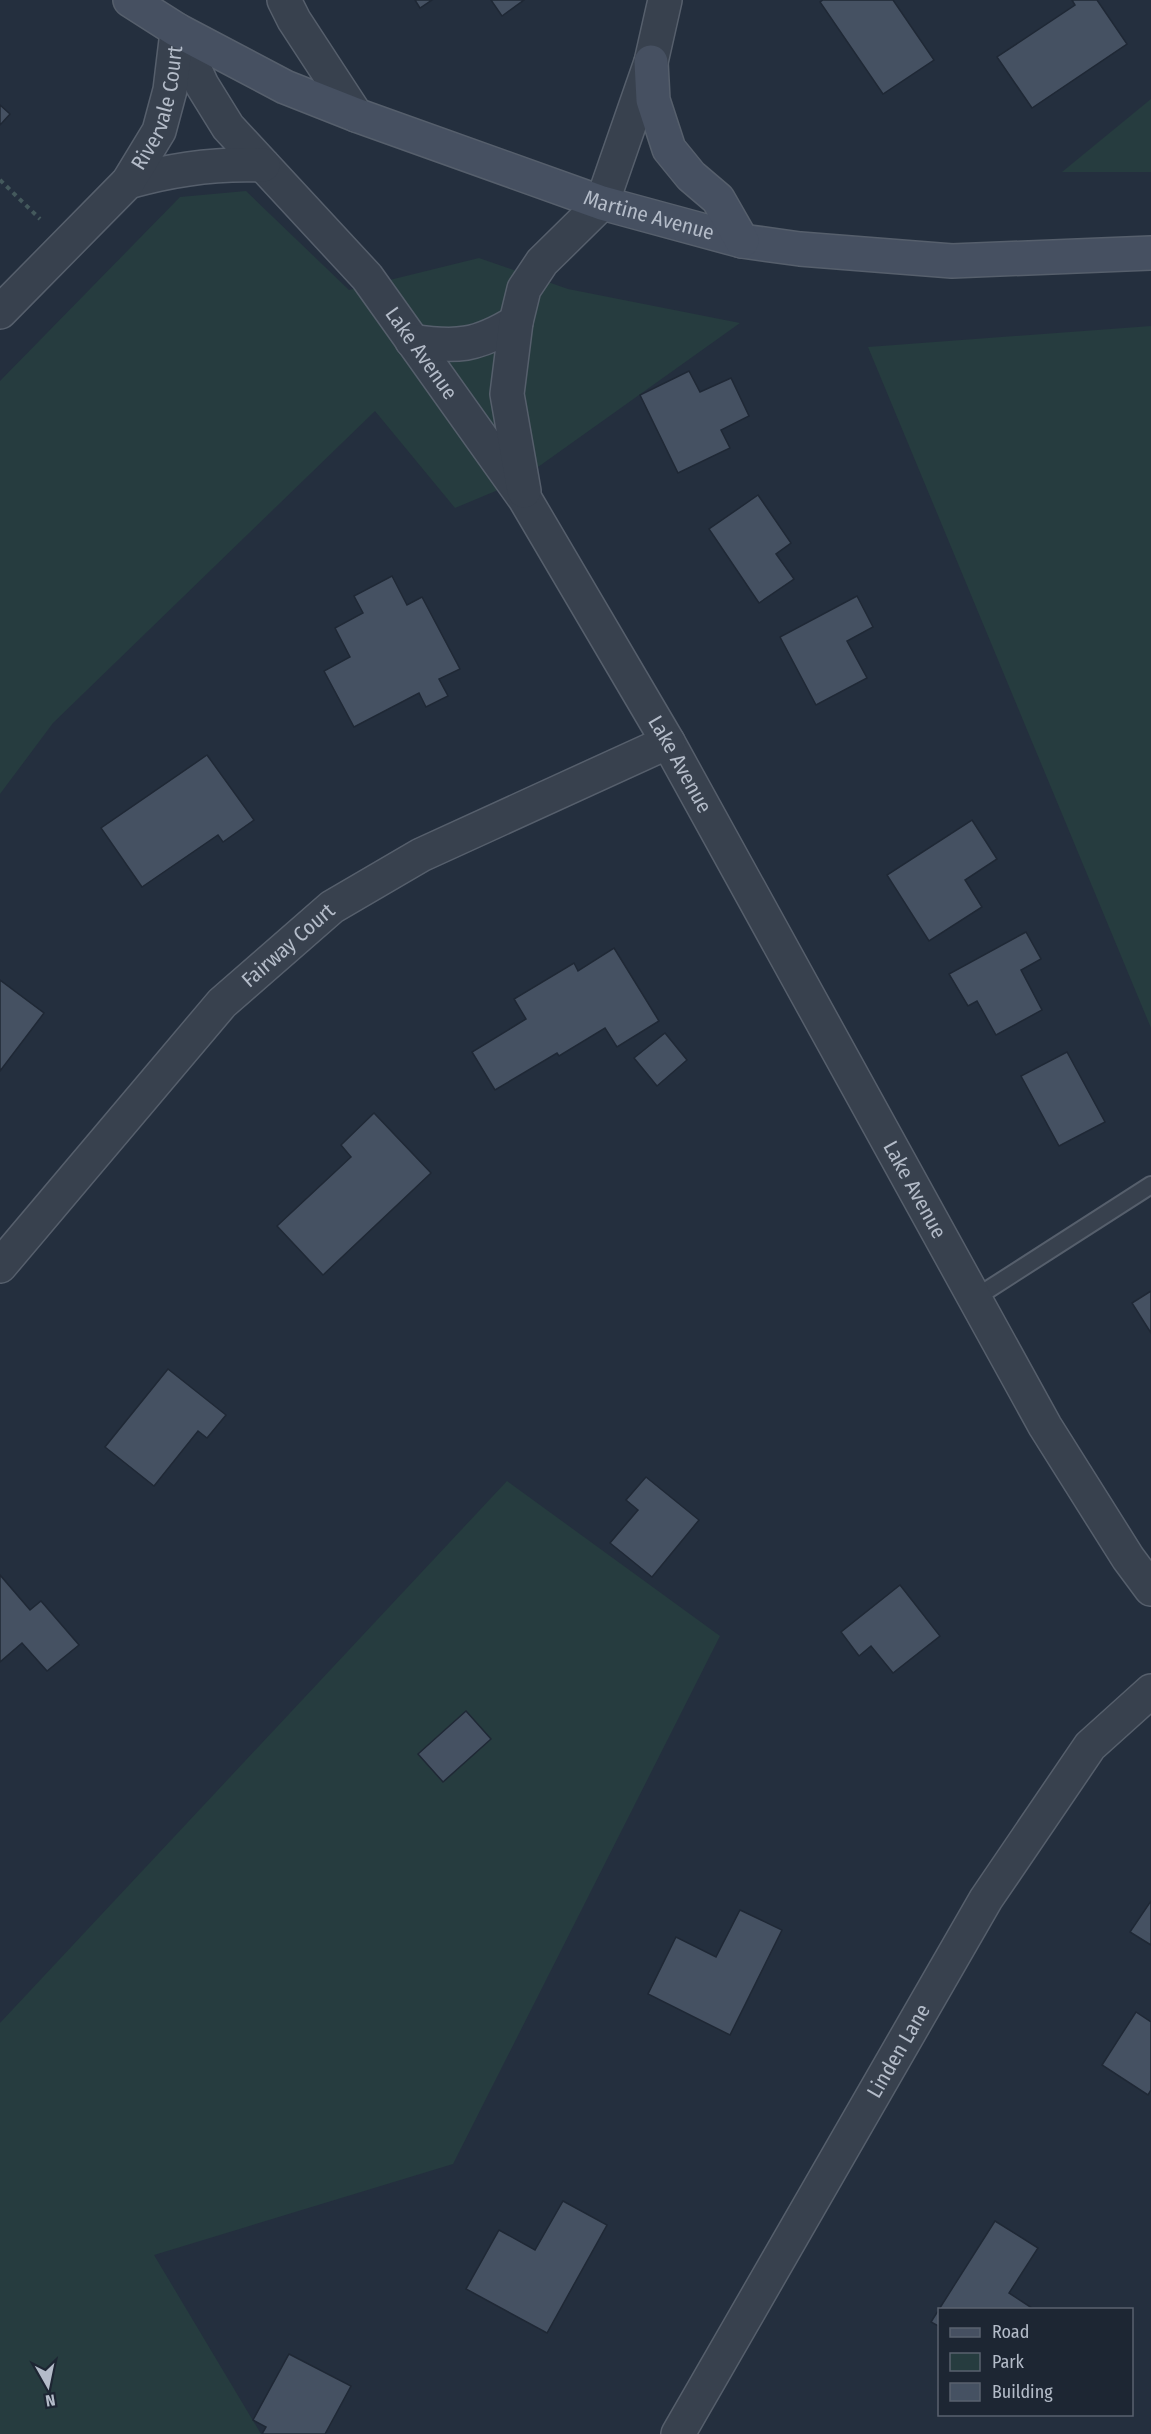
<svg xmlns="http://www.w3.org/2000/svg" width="1151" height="2434" font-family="'Fira Sans Condensed',sans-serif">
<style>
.green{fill:#263c3f}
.building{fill:#455162;stroke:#1f2835;stroke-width:1.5}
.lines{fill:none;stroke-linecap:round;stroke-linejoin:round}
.service-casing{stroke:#565f6c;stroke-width:20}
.minor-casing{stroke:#565f6c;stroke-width:36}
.secondary-casing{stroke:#565f6c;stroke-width:36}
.path{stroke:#44595c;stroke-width:4;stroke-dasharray:4.5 4.5;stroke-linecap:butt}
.service{stroke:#38414e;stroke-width:16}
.minor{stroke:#38414e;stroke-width:33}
.secondary{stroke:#465061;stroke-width:33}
.labels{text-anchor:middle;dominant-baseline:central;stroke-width:4.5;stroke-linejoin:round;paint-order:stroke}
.street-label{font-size:21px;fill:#b4bcc9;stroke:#1d2633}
</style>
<rect width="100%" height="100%" fill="#242f3e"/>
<g class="green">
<path d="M1151 99V172H1062Z"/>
<path d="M246 191 349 290 479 258 568 289 740 323 517 482 455 508 375 411 53 723 0 794V381L180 197Z"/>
<path d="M1151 326V1028L868 347Z"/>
<path d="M507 1481 720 1636 453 2164 154 2255 261 2434H0V2023Z"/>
</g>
<g class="building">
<path d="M415 0H432L420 8Z"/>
<path d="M491 0H524L502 16Z"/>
<path d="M893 0 934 60 883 94 820 2 823 0Z"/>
<path d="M1072 0H1097L1127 44 1032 108 997 57 1075 5Z"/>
<path d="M0 105 10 114 0 125Z"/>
<path d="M689 371 700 392 731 378 749 416 721 430 730 448 678 473 640 395Z"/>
<path d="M758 495 791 543 776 554 794 579 759 603 709 529Z"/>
<path d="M392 576 407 605 422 597 460 669 439 679 448 696 426 707 419 693 354 727 324 671 350 657 335 628 363 613 354 596Z"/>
<path d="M857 596 873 627 847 641 867 678 816 705 780 637Z"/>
<path d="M207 755 254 820 223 842 218 835 142 887 101 828Z"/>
<path d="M972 820 997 859 965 880 982 907 929 941 887 875Z"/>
<path d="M1026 932 1041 959 1021 970 1042 1010 996 1035 977 1001 968 1006 949 974Z"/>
<path d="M614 948 659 1021 617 1047 605 1028 559 1056 557 1053 495 1090 472 1052 526 1019 514 999 574 963 578 971Z"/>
<path d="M0 980 44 1013 0 1071Z"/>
<path d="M665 1033 687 1060 657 1086 634 1058Z"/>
<path d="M1067 1052 1105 1122 1059 1146 1021 1076Z"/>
<path d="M374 1113 431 1173 323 1275 277 1226 351 1157 341 1145Z"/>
<path d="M1151 1291V1333L1132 1303Z"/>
<path d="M168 1369 226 1415 207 1438 198 1431 154 1486 105 1447Z"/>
<path d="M646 1477 699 1520 652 1577 610 1543 638 1510 626 1500Z"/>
<path d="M0 1575 30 1610 41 1601 79 1645 47 1671 22 1643 0 1662Z"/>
<path d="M900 1585 940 1636 893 1673 871 1646 859 1656 841 1632Z"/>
<path d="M466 1711 491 1739 443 1782 418 1754Z"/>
<path d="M1151 1901V1945L1130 1932Z"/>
<path d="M740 1910 782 1930 730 2035 648 1994 676 1937 716 1957Z"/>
<path d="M1136 2012 1151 2022V2090L1148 2095 1102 2065Z"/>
<path d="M563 2201 607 2225 547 2333 466 2289 499 2230 535 2250Z"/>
<path d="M995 2221 1038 2248 1009 2293 1035 2310H940V2327L931 2322Z"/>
<path d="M289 2354 351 2386 325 2434H262L266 2427 253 2420Z"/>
</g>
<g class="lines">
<g class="service-casing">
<path id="service" d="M975 1298 1151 1185"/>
</g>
<g class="minor-casing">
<g id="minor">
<path d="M284 0 294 20 356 115"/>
<path id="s1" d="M177 30 202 85 228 127 367 277 525 499 668 742 1045 1426 1128 1558 1151 1589"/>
<path d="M128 182C173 169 216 163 263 165"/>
<path id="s2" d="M0 312 128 182 159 131 170 90 177 32"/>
<path d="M412 341C456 348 477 346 516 322"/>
<path d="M524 491 507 394 516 322 524 289 542 262 602 203 651 62 665 0"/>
<path id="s3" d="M0 1266 222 1003 332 907 421 855 668 742"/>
<path id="s4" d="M678 2434 986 1899 1090 1746 1151 1691"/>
</g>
</g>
<g class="secondary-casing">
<g id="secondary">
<path id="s5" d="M130 0 177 30 285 87 356 115 602 203 742 241 800 249 952 261 1151 253"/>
<path d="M651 62 653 100 669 149 691 176 718 199 742 241"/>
</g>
</g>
<path class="path" d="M0 180 40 219"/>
<use href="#service" class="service"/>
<use href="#minor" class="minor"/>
<use href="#secondary" class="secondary"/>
</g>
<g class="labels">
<g class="street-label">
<text stroke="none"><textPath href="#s2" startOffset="264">Rivervale Court</textPath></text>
<text stroke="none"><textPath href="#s5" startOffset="564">Martine Avenue</textPath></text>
<text stroke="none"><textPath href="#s1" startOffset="408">Lake Avenue</textPath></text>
<text stroke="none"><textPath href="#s1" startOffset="894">Lake Avenue</textPath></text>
<text stroke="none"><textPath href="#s3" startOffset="432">Fairway Court</textPath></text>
<text stroke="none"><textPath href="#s1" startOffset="1380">Lake Avenue</textPath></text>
<text stroke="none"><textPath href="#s4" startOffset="442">Linden Lane</textPath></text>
</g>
</g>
<rect x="938" y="2308" width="195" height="108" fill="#1d2633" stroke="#59626f" stroke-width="1.5"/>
<rect x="950" y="2328" width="30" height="9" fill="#465061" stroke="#59626f" stroke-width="1.5"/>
<text x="992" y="2338" font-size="18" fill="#b4bcc9">Road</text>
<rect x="950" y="2353" width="30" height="18" fill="#263c3f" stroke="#59626f" stroke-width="1.5"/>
<text x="992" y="2368" font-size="18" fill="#b4bcc9">Park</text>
<rect x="950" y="2383" width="30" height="18" fill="#455162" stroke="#59626f" stroke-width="1.5"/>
<text x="992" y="2398" font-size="18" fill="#b4bcc9">Building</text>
<g transform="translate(48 2386) rotate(171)" stroke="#1d2633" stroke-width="4.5" paint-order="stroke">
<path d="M0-4.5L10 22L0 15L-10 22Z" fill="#b4bcc9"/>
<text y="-9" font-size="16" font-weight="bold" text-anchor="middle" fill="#b4bcc9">N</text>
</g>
</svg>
